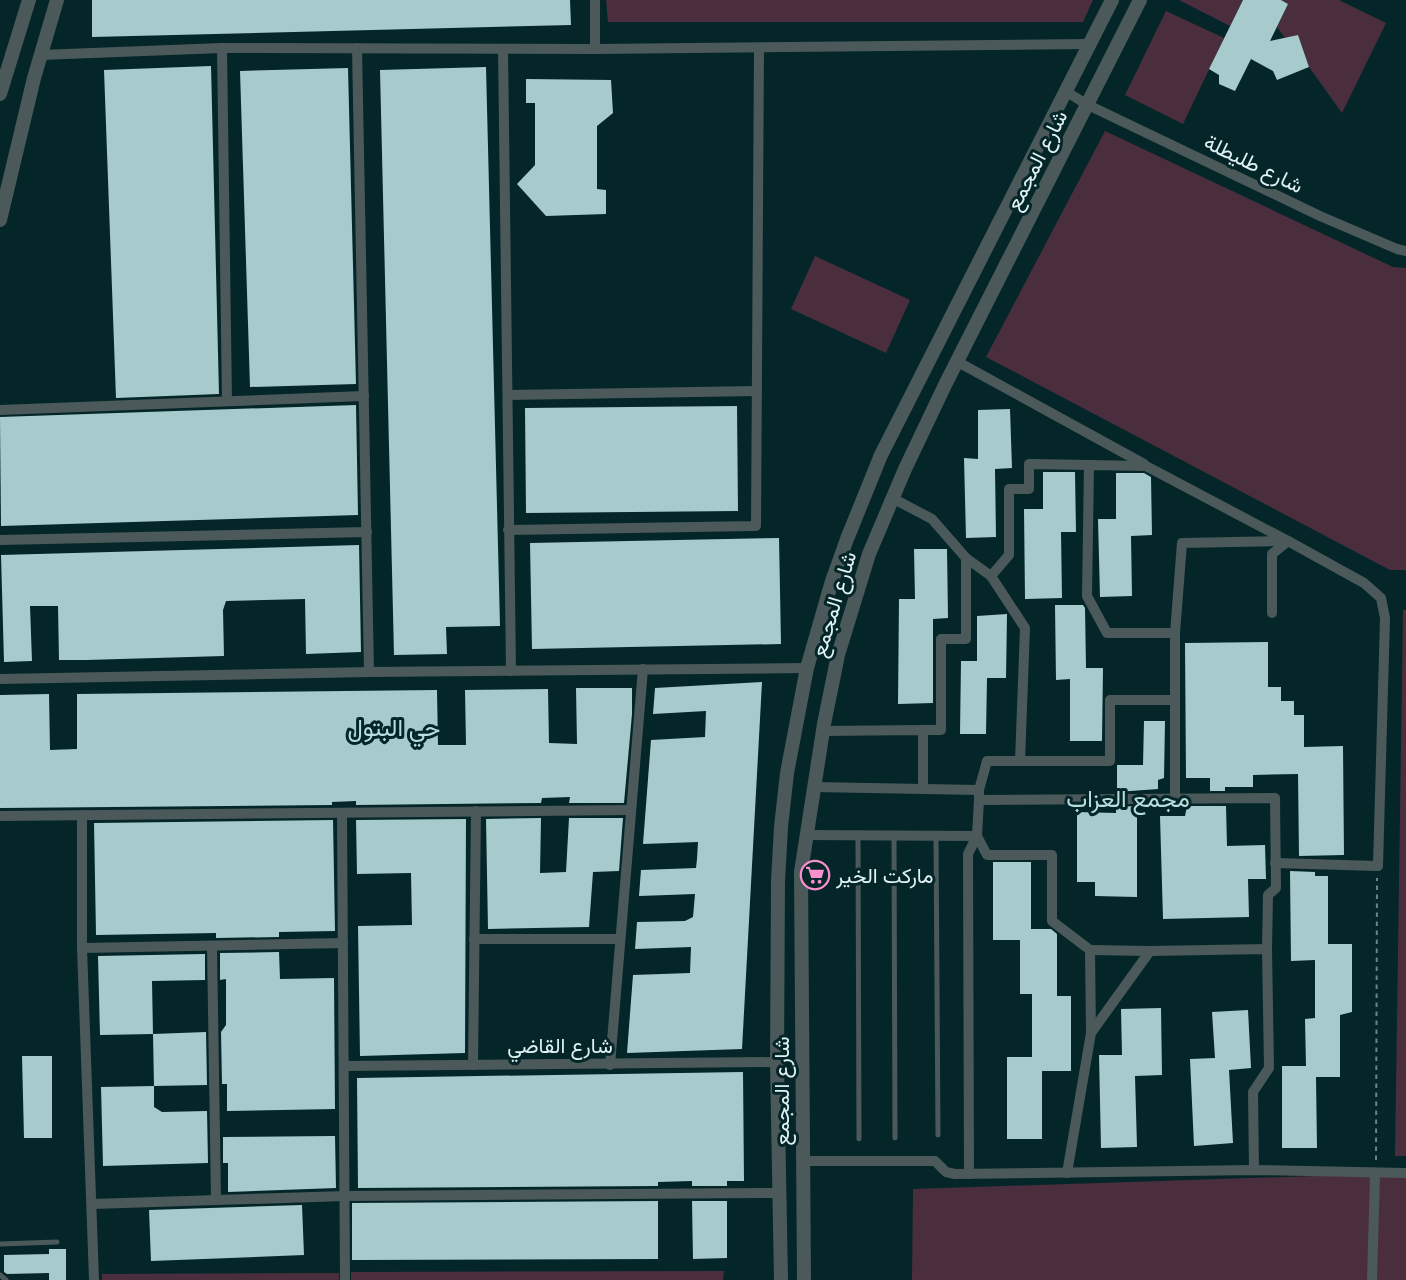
<svg xmlns="http://www.w3.org/2000/svg" width="1406" height="1280" font-family="'PT Serif',Vazirmatn,serif">
<style>
.green{fill:#4b2e3e}
.building{fill:#a7cbcd}
.lines{fill:none;stroke-linecap:round;stroke-linejoin:round}
.path{stroke:#6b8587;stroke-width:2;stroke-dasharray:4.5 4.5;stroke-linecap:butt}
.service{stroke:#4b595a;stroke-width:5}
.minor{stroke:#4b595a;stroke-width:10}
.tertiary{stroke:#4b595a;stroke-width:14}
.labels{text-anchor:middle;dominant-baseline:central;stroke-width:6;stroke-linejoin:round;paint-order:stroke}
.street-label{font-size:21px;fill:#e0f2f3;stroke:#042628}
.poi-label{font-size:21px;fill:#e0f2f3;stroke:#042628;text-anchor:start}
.quarter-label{font-size:24px;fill:#badee0;stroke:#042628}
</style>
<rect width="100%" height="100%" fill="#042628"/>
<g class="green">
<path d="M606 0H1093L1083 22H608Z"/>
<path d="M1179 0H1243L1230 26Z"/>
<path d="M1281 0H1339L1386 23 1342 113 1309 67 1298 35 1285 38 1277 27 1288 4Z"/>
<path d="M1166 11 1224 38 1183 124 1125 95Z"/>
<path d="M1105 131 1393 267 1406 268V570H1390L986 357Z"/>
<path d="M815 256 910 300 886 353 791 309Z"/>
<path d="M1403 610H1406V1156H1395Z"/>
<path d="M1406 1173V1280H912L913 1189Z"/>
<path d="M724 1271 723 1280H351V1272Z"/>
<path d="M339 1273V1280H102V1274Z"/>
</g>
<g class="building">
<path d="M92 0H570L571 25 92 37Z"/>
<path d="M1243 0H1281L1288 4 1270 41 1298 35 1309 67 1277 80 1273 71 1251 59 1235 91 1219 84V75L1209 69Z"/>
<path d="M211 66 219 394 116 398 104 70Z"/>
<path d="M486 67 500 626 446 627 447 654 394 655 380 70Z"/>
<path d="M348 68 356 384 250 387 240 71Z"/>
<path d="M526 79 611 80 613 113 597 126V189L606 190V214L546 216 517 184 535 165V103H526Z"/>
<path d="M356 405 358 515 1 526 0 417Z"/>
<path d="M737 406 738 511 526 513 525 408Z"/>
<path d="M1010 409 1012 468 995 469 996 537 966 538 964 458 978 459V410Z"/>
<path d="M1043 472H1075L1076 532H1061L1062 598 1025 599 1024 509H1043Z"/>
<path d="M1116 473H1144L1151 477 1152 535 1131 536 1132 596 1100 597 1098 519H1116Z"/>
<path d="M779 538 781 644 532 649 530 543Z"/>
<path d="M359 545 361 652 306 654 305 599 226 601 223 610 224 656 86 660H59L58 606H30L32 661 4 662 1 555Z"/>
<path d="M914 549H947L948 618 933 619V703L898 704 899 599H915Z"/>
<path d="M1055 605H1083L1085 608 1086 668H1103L1102 741H1070V679L1056 680Z"/>
<path d="M1007 614 1006 678H987L986 734H960L961 661H977V616Z"/>
<path d="M1268 642V687H1281V701H1294V715H1304V747L1343 746 1344 855 1299 856 1298 774 1253 775V787H1225V791H1210V778H1186L1185 643Z"/>
<path d="M762 682 742 1049 627 1053 633 975 690 973 691 947 635 949 637 922 685 921 693 917 695 894 639 896 641 870 696 868 697 859 698 842 643 844 651 740 705 737 706 711 653 714 655 688Z"/>
<path d="M576 688H632V714L624 803H569L570 797 542 798 541 803 356 805V801L332 802V805L0 808V695L49 694 50 750 77 749V694L437 690 438 745H466L465 690 548 689 549 743 577 744Z"/>
<path d="M1144 721H1165L1164 778 1158 780V789L1117 792V765H1143Z"/>
<path d="M1137 806V897L1095 896V882H1077V812L1116 813V807Z"/>
<path d="M1187 806H1226L1227 846 1265 845 1266 879H1248L1249 917 1163 919 1160 816H1185Z"/>
<path d="M541 818 540 873 566 872 569 818H623L619 871 593 872 589 927 488 929 486 819Z"/>
<path d="M466 819 465 1053 360 1056 358 926 412 925 411 873 357 874 356 820Z"/>
<path d="M333 820 335 931 279 932V937L216 938V933L96 935 94 823Z"/>
<path d="M993 862H1031V929H1051L1057 934V996H1071V1071H1042V1139H1007V1057H1032V994H1020V940H993Z"/>
<path d="M1290 871 1315 872V876H1328V944H1352V1012L1340 1015V1077H1316L1317 1148H1282V1066H1306L1305 1019 1315 1018V960L1291 961Z"/>
<path d="M279 952 280 979 334 978 335 1109 227 1111V1084H222L221 1032 226 1025V979L220 980V953Z"/>
<path d="M205 954V980L152 981 153 1034 100 1035 98 956Z"/>
<path d="M1161 1008 1162 1075 1135 1076 1137 1147 1101 1148 1099 1055H1122L1121 1009Z"/>
<path d="M1248 1010 1251 1068 1229 1070 1233 1143 1194 1146 1190 1059 1215 1058 1212 1012Z"/>
<path d="M206 1032 207 1085 154 1086 153 1034Z"/>
<path d="M22 1056H52V1138H24Z"/>
<path d="M743 1072 744 1181H727V1186H692V1181L658 1182V1186L358 1188 357 1078Z"/>
<path d="M154 1086V1107L162 1112 207 1111 208 1163 103 1166 101 1087Z"/>
<path d="M335 1136 336 1188 228 1192V1163H223V1137Z"/>
<path d="M658 1201V1259L352 1260V1203Z"/>
<path d="M692 1201H727V1258L693 1259Z"/>
<path d="M302 1205 304 1255 151 1261 149 1210Z"/>
<path d="M49 1249H66V1280H49V1273L7 1274 4 1272V1255L49 1254Z"/>
</g>
<g class="lines">
<path class="path" d="M1376 1160 1377 878"/>
<g class="service">
<path d="M858 836 859 1139"/>
<path d="M894 836 895 1138"/>
<path d="M936 836 938 1135"/>
<path d="M0 1244 57 1242"/>
<path d="M0 1275 6 1280"/>
</g>
<g class="minor">
<path d="M595 0V49"/>
<path d="M222 48 227 401"/>
<path d="M357 48 369 672"/>
<path d="M503 49 511 671"/>
<path d="M40 55 222 48 595 49 1089 44"/>
<path d="M1065 91 1088 105 1320 216 1397 249 1406 251"/>
<path d="M958 362 1144 464"/>
<path d="M508 395 757 391"/>
<path d="M0 410 364 396"/>
<path d="M892 498 932 519 966 558V639H941V730H923"/>
<path d="M508 530 756 526 759 48"/>
<path d="M0 540 367 532"/>
<path d="M966 558 991 576 1025 628 1020 761H987L979 790"/>
<path d="M991 576 1009 555V489H1029V464L1089 465"/>
<path d="M1272 613V554L1288 541 1364 583 1381 598 1385 618 1378 866 1275 863"/>
<path d="M1175 633 1182 543 1284 541"/>
<path d="M0 679 369 672 807 668"/>
<path d="M822 731 923 730V789"/>
<path d="M1020 761H1110V700H1175"/>
<path d="M814 787 979 790V800L1275 798 1276 888 1268 895 1267 949"/>
<path d="M1175 798V633H1107L1087 596 1089 465 1146 466 1288 541"/>
<path d="M979 800 977 836 987 855H1052V921L1090 950 1091 1033"/>
<path d="M342 813 345 1280"/>
<path d="M82 815V948L94 1280"/>
<path d="M0 816 631 810"/>
<path d="M806 835 977 836 968 854 969 1174"/>
<path d="M474 939H620"/>
<path d="M212 946 216 1200"/>
<path d="M82 948 343 943"/>
<path d="M1090 950 1150 951"/>
<path d="M473 1065 476 811"/>
<path d="M610 1065 643 669"/>
<path d="M344 1066 777 1062"/>
<path d="M802 1161H935L946 1172 955 1174 1254 1170 1406 1173"/>
<path d="M1067 1173 1091 1033 1150 951 1267 949 1269 1068 1253 1092 1254 1170"/>
<path d="M92 1204 345 1196 779 1193"/>
<path d="M1372 1280 1375 1174"/>
</g>
<g class="tertiary">
<path d="M0 94 29 0"/>
<path d="M0 220 34 78 57 0"/>
<path d="M781 1280 777 1062 778 881 781 827 787 773 807 668 832 581 847 539 881 455 1112 0"/>
<path d="M804 1280 801 872 824 724 838 655 869 554 905 469 945 385 1140 0"/>
</g>
</g>
<defs>
<g id="supermarket-ring" transform="scale(1.5)"><circle r="9.5" fill="#042628" stroke="#f790cd" stroke-width="1.5"/><path d="M-6-5.5h2.5l.6 2H6L4.5 2H-2.5L-4.4-4H-6ZM-1.5 3.2a1.3 1.3 0 1 0 .1 0ZM3 3.2a1.3 1.3 0 1 0 .1 0Z" fill="#f790cd"/></g>
</defs>
<g fill-rule="evenodd">
<use href="#supermarket-ring" x="815" y="875"/>
</g>
<g class="labels">
<g class="street-label">
<text transform="translate(1036 160) rotate(-63)">شارع المجمع</text>
<text transform="translate(1254 163) rotate(26)">شارع طليطلة</text>
<text transform="translate(833 604) rotate(-73)">شارع المجمع</text>
<text x="560" y="1045">شارع القاضي</text>
<text transform="translate(781 1091) rotate(-90)">شارع المجمع</text>
</g>
<g class="poi-label">
<text x="836" y="875">ماركت الخير</text>
</g>
<g class="quarter-label">
<text x="394" y="727">حي البتول</text>
<text x="1128" y="798">مجمع العزاب</text>
</g>
</g>
</svg>
